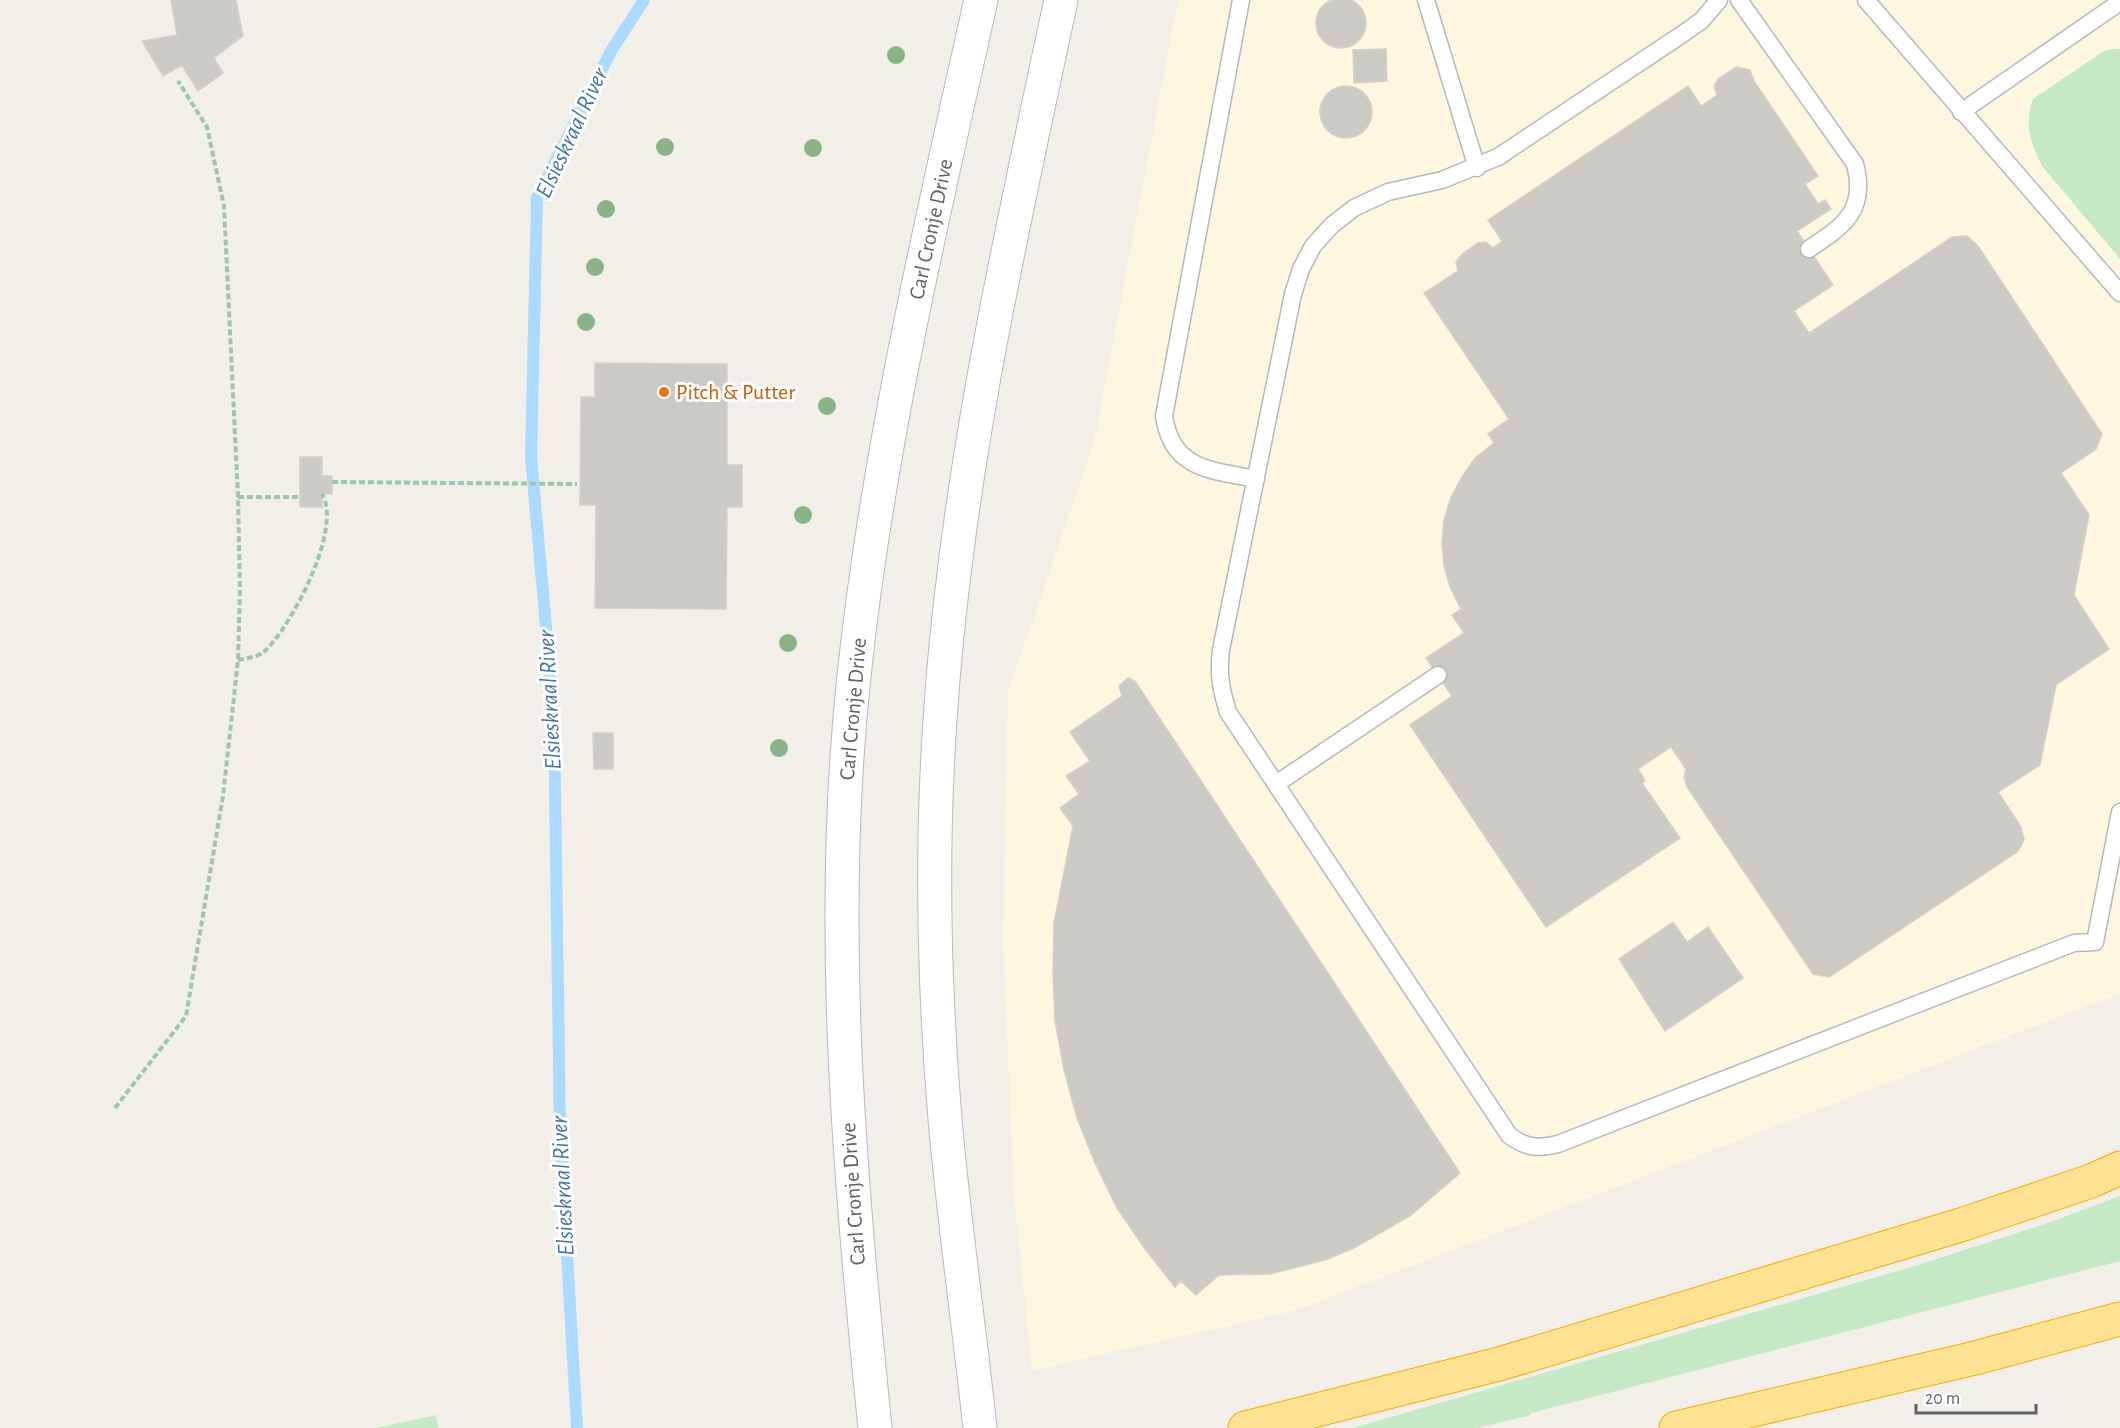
<svg xmlns="http://www.w3.org/2000/svg" width="2120" height="1428" font-family="'Alegreya Sans',sans-serif">
<style>
.commercial{fill:#fef7e0}
.green{fill:#c5e8c5}
.lines{fill:none;stroke-linecap:round;stroke-linejoin:round}
.stream{stroke:#aadaff;stroke-width:12}
.building{fill:#cccac5;stroke:#d6d1c6;stroke-width:1.5}
.service-casing{stroke:#b5b8bc;stroke-width:19}
.secondary-casing{stroke:#b6babf;stroke-width:35}
.motorway-casing{stroke:#f9ab00;stroke-width:35}
.path{stroke:#9cc7a9;stroke-width:4;stroke-dasharray:6 3;stroke-linecap:butt}
.service{stroke:#fff;stroke-width:16}
.secondary{stroke:#fff;stroke-width:33}
.motorway{stroke:#fde293;stroke-width:33}
.tree{fill:#89b387}
.food-dot{fill:#e8710a;stroke:#fff;stroke-width:2}
.labels{text-anchor:middle;dominant-baseline:central;stroke-width:6;stroke-linejoin:round;paint-order:stroke}
.street-label{font-size:22px;fill:#5f6368;stroke:#fff}
.food-label{font-size:22px;fill:#c56008;stroke:#fff;text-anchor:start}
.water-label{font-size:24px;font-style:italic;fill:#4174aa;stroke:#fff}
</style>
<rect width="100%" height="100%" fill="#f1efe8"/>
<path class="commercial" d="M1178 0H2120V993L1296 1310 1032 1370 1014 1195 1003 940 1008 692 1094 443Z"/>
<g class="green">
<path d="M2113 49H2120V259L2042 166C2030 142 2024 125 2033 99L2104 51Z"/>
<path d="M2120 1196V1261L1531 1413V1415L1477 1428H1353L1918 1265 2048 1223Z"/>
<path d="M436 1415 438 1428H377Z"/>
</g>
<g class="lines">
<path class="stream" d="M577 1428 560 1132 554 718 531 457 537 198 611 51 644 0"/>
</g>
<g class="building">
<circle cx="1341" cy="23" r="25"/>
<path d="M171 0H236L243 36 214 58 223 73 198 91 182 65 163 76 142 41 177 35Z"/>
<path d="M1386 49 1387 81 1354 83 1353 50Z"/>
<path d="M1736 67 1750 70 1754 81 1818 176 1805 184 1818 204 1825 200 1831 209 1797 231 1833 285 1794 311 1809 333 1952 237 1967 236 1978 246 2102 434 2096 449 2061 473 2089 515 2074 595 2109 649 2056 685 2040 765 1998 792 2021 827 2024 840 2021 846 2017 852 1829 977 1813 974 1687 787 1684 777 1686 769 1671 747 1638 769 1645 781 1642 783 1680 838 1546 927 1410 725 1452 696 1426 658 1464 633 1452 615 1461 609 1450 587 1444 566 1442 543 1444 520 1451 497 1462 477 1475 458 1494 443 1488 434 1509 419 1424 293 1458 271 1456 262 1462 254 1478 243 1486 242 1493 248 1502 241 1488 220 1688 86 1701 106 1717 95 1714 86 1718 79Z"/>
<circle cx="1346" cy="112" r="26"/>
<path d="M595 363 727 364V465H742V507H727L726 609 595 608 596 505H580L581 397H595Z"/>
<path d="M300 457H322V476H332V494H322V507H300Z"/>
<path d="M1128 678 1135 681 1460 1173 1410 1216 1354 1248 1325 1260 1270 1274 1219 1275 1196 1295 1181 1281 1175 1287 1145 1249 1117 1208 1095 1163 1077 1118 1064 1070 1055 1021 1053 972 1054 923 1073 826 1060 808 1079 794 1066 776 1090 761 1070 732 1122 696 1119 686Z"/>
<path d="M593 733H613V769H594Z"/>
<path d="M1673 922 1687 942 1708 927 1743 978 1665 1031 1619 959Z"/>
</g>
<g class="lines">
<g class="service-casing">
<g id="service">
<path d="M1241 0 1164 416C1172 470 1211 470 1256 479"/>
<path d="M1426 0 1477 168"/>
<path d="M1719 0 1701 21 1681 35 1498 157 1442 180 1388 192 1354 208 1332 225 1313 246 1301 269 1293 294 1221 650C1218 673 1221 690 1228 712L1509 1135C1525 1148 1539 1149 1558 1144L2074 943 2095 942 2120 812"/>
<path d="M1739 0 1855 164C1867 210 1845 225 1809 249"/>
<path d="M1866 0 2120 293"/>
<path d="M1961 112 2120 2"/>
<path d="M1276 784 1438 675"/>
</g>
</g>
<g class="secondary-casing">
<g id="secondary">
<path d="M875 1428C850 1179 827 926 854 676 878 448 931 224 981 0"/>
<path d="M980 1428C969 1325 954 1222 945 1119 934 987 931 852 940 720 956 476 1010 239 1061 0"/>
</g>
</g>
<g class="motorway-casing">
<g id="motorway">
<path d="M1245 1428 1499 1364 1964 1224 2091 1181 2120 1168"/>
<path d="M1676 1428 1975 1358 2120 1319"/>
</g>
</g>
<g class="path">
<path d="M332 482 577 484"/>
<path d="M238 497H300"/>
<path d="M238 660C246 658 258 657 264 652 291 627 343 529 322 494"/>
<path d="M115 1108 186 1016 223 796 238 660 240 590 238 497 224 206 207 127 178 81"/>
</g>
<use href="#service" class="service"/>
<use href="#secondary" class="secondary"/>
<use href="#motorway" class="motorway"/>
</g>
<g class="tree">
<circle cx="896" cy="55" r="9"/>
<circle cx="665" cy="147" r="9"/>
<circle cx="813" cy="148" r="9"/>
<circle cx="606" cy="209" r="9"/>
<circle cx="595" cy="267" r="9"/>
<circle cx="586" cy="322" r="9"/>
<circle cx="827" cy="406" r="9"/>
<circle cx="803" cy="515" r="9"/>
<circle cx="788" cy="643" r="9"/>
<circle cx="779" cy="748" r="9"/>
</g>
<circle class="food-dot" cx="664" cy="392" r="6"/>
<g class="labels">
<g class="street-label">
<text transform="translate(931 229) rotate(-78)">Carl Cronje Drive</text>
<text transform="translate(853 709) rotate(-85)">Carl Cronje Drive</text>
<text transform="translate(853 1194) rotate(-94)">Carl Cronje Drive</text>
</g>
<g class="food-label">
<text x="676" y="392">Pitch &amp; Putter</text>
</g>
<g class="water-label">
<text transform="translate(572 133) rotate(-65)">Elsieskraal River</text>
<text transform="translate(550 700) rotate(-93)">Elsieskraal River</text>
<text transform="translate(563 1186) rotate(-93)">Elsieskraal River</text>
</g>
</g>
<path d="M1916 1404v9h120v-9" fill="none" stroke="#5f6368" stroke-width="3"/>
<text x="1925" y="1404" font-size="18" fill="#5f6368" stroke="#ffffff" stroke-width="4.5" paint-order="stroke">20 m</text>
</svg>
